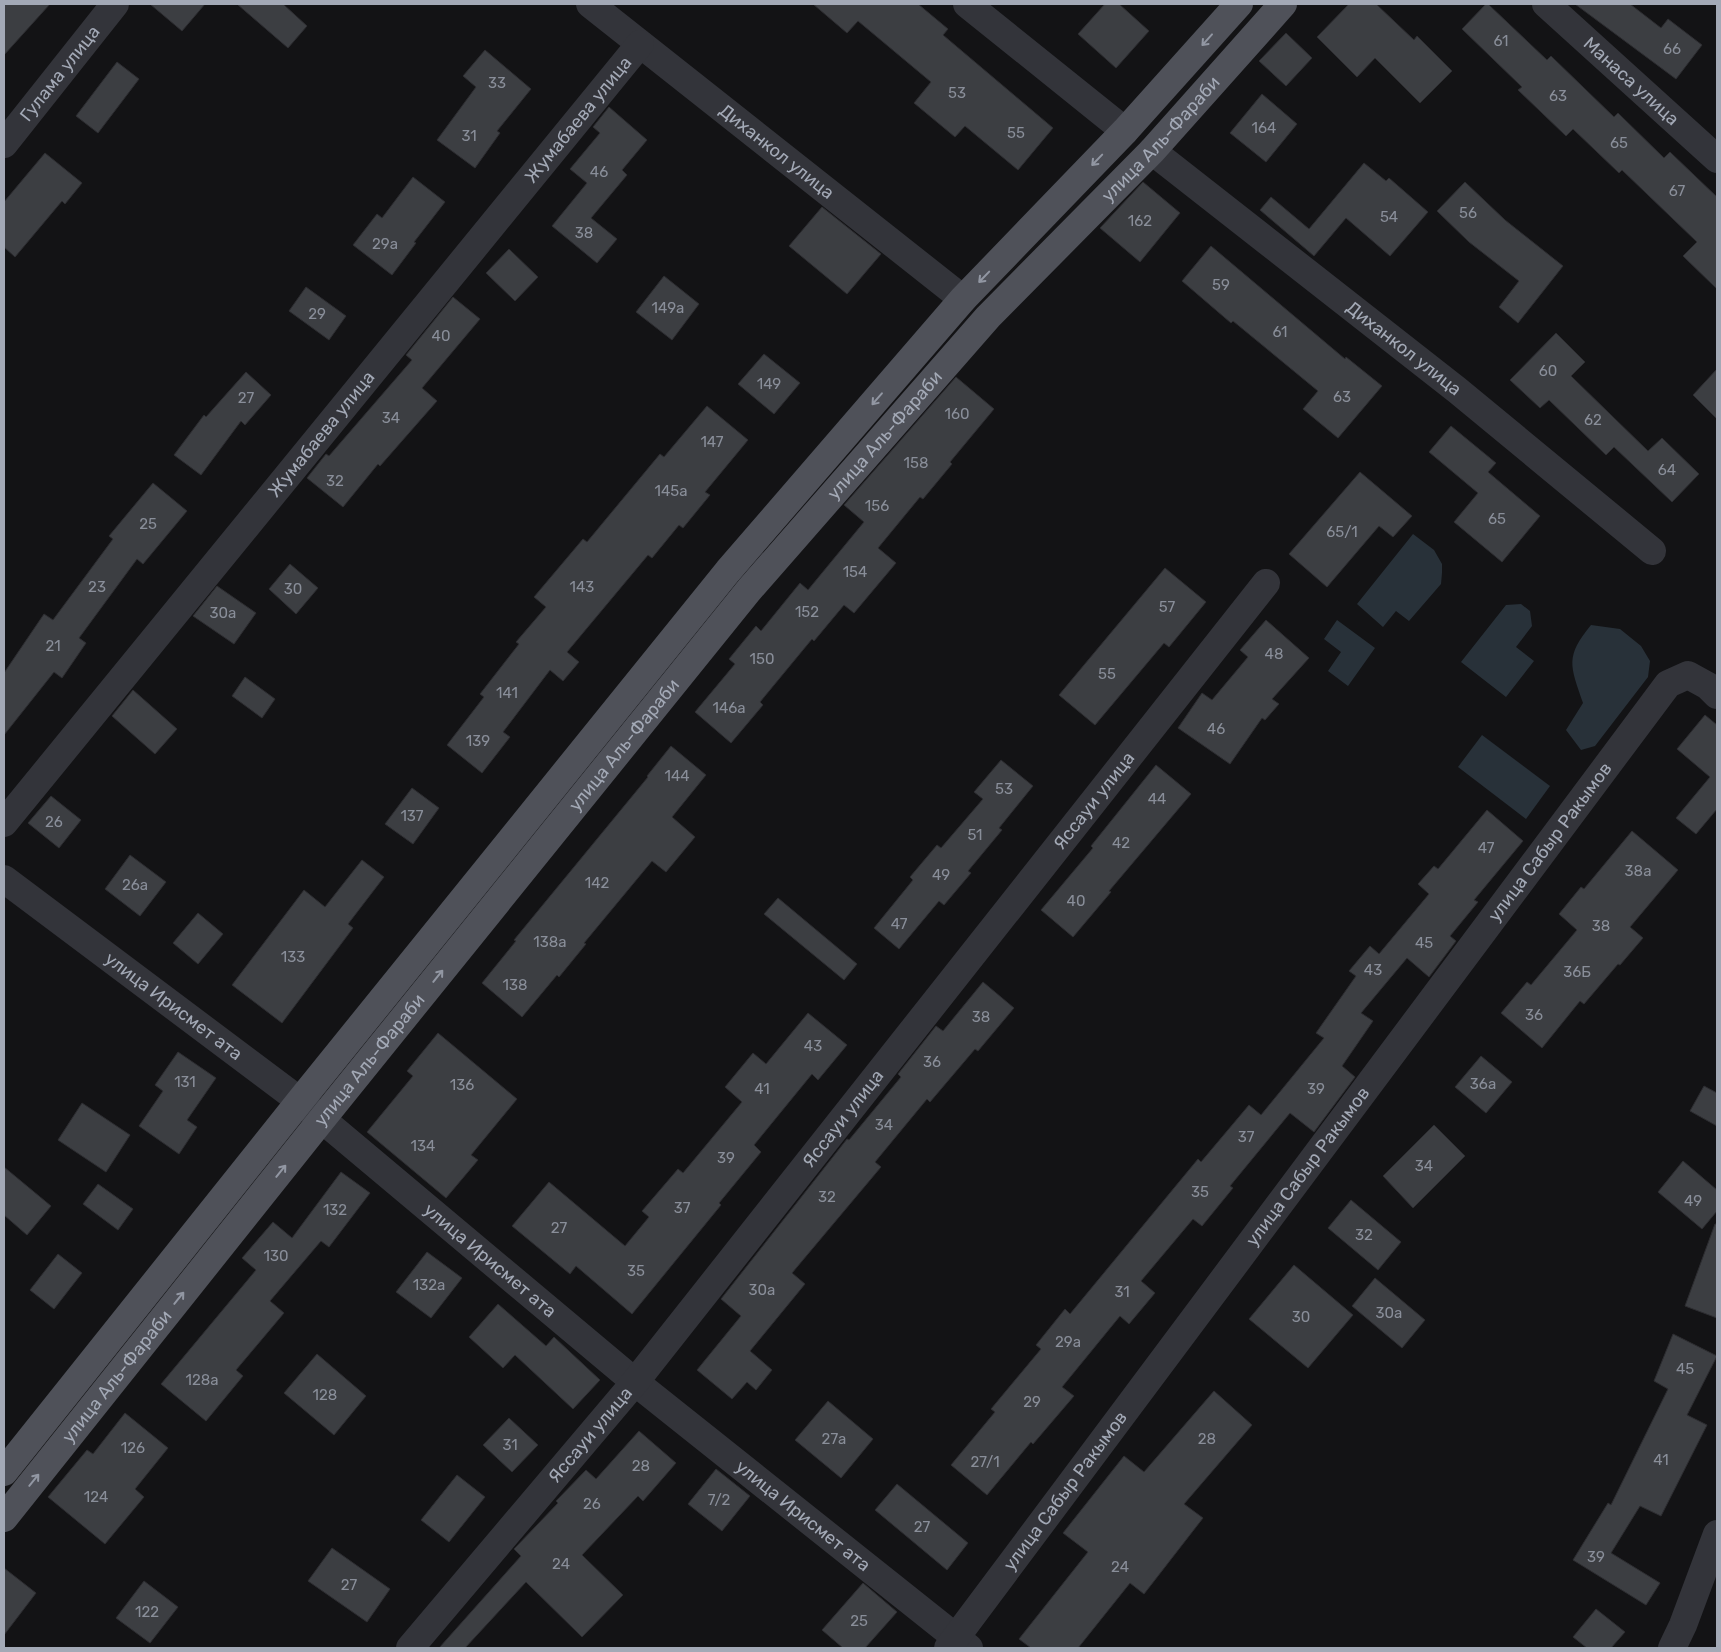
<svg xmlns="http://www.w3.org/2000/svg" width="1721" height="1652" font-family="Rubik,sans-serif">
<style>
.water{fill:#283139}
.building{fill:#3c3e42;stroke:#2d2d31}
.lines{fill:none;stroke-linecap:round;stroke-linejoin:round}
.minor{stroke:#33343a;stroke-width:28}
.major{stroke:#4f5159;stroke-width:28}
.oneway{stroke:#9297a3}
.labels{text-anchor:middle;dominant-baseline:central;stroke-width:4;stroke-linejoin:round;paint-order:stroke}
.number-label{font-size:15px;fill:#898e99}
.street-label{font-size:18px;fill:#a3a9b6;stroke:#0e0e10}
</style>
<rect width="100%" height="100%" fill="#131315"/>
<g class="water">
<path d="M1413 534 1434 550 1442 564V573L1441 584 1409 621 1396 611 1383 627 1357 604Z"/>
<path d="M1521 604 1530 611 1532 626 1516 647 1534 661 1506 697 1461 662 1506 605Z"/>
<path d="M1337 620 1375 648 1348 686 1328 671 1341 652 1324 639Z"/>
<path d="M1591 625 1620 629 1641 646 1650 661 1648 677 1595 746 1581 750 1566 730 1583 703C1570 665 1565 657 1591 625Z"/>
<path d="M1482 735 1550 786 1526 819 1458 767Z"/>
</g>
<g class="building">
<path d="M4 4H50L4 55Z"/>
<path d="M150 4H205L182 31Z"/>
<path d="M237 4H283L307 26 288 48Z"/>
<path d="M813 4H918L948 29 943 35 1053 128 1018 170 965 126 955 137 914 103 931 82 858 21 847 33Z"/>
<path d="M1105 4H1119L1149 31 1116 68 1078 34Z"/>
<path d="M1349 4H1376L1414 40 1417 36 1452 71 1420 103 1375 58 1357 77 1317 37Z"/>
<path d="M1486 4H1488L1547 60 1551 56 1614 117 1618 113 1664 158 1670 152 1717 197V289L1683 256 1697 242 1622 170 1619 173 1573 129 1566 136 1518 90 1522 87 1462 29Z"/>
<path d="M1575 4H1630L1661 28 1668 19 1702 45 1676 79Z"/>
<path d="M1286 33 1312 58 1286 86 1259 61Z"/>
<path d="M485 50 531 89 497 131 500 133 475 168 437 140 476 87 463 76Z"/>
<path d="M117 62 139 79 98 133 76 116Z"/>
<path d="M1262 94 1297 124 1266 162 1230 133Z"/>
<path d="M609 107 647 140 622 170 627 175 591 218 617 239 597 263 552 226 587 183 570 169 600 133 593 127Z"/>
<path d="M45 153 82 183 65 204 62 201 15 257 4 247V202Z"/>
<path d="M1364 163 1386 181 1389 178 1428 212 1390 256 1346 218 1314 256 1260 210 1271 197 1309 229Z"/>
<path d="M413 177 445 202 414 242 416 243 392 275 353 245 377 214 382 218Z"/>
<path d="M1143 182 1180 213 1140 262 1100 228Z"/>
<path d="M1465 182 1505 220 1563 266 1518 323 1499 307 1519 281 1469 242 1437 211Z"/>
<path d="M822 207 881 254 847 294 789 246Z"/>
<path d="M1211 246 1345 359 1346 357 1382 386 1338 438 1303 409 1318 391 1233 321 1231 323 1182 281Z"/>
<path d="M509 249 538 277 515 301 486 273Z"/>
<path d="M664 276 699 304 672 340 636 312Z"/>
<path d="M306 287 346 316 329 340 289 311Z"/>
<path d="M453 297 480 319 422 388 437 401 380 466 378 464 343 507 307 478 326 454 329 456 412 360 406 355Z"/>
<path d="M1556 333 1585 362 1571 376 1648 451 1662 438 1699 474 1672 502 1614 447 1606 455 1549 400 1540 408 1510 380Z"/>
<path d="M764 354 800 383 774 414 738 384Z"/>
<path d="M1717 369V419L1693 395Z"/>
<path d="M246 372 271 395 245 425 241 421 201 475 174 455 204 415 206 417Z"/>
<path d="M956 377 994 409 950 462 952 464 923 499 920 497 878 548 896 563 854 613 844 605 814 641 812 639 760 702 763 705 731 743 695 712 735 664 729 659 756 626 761 631 800 583 808 590 864 522 844 505Z"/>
<path d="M707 406 748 440 705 492 710 495 683 528 679 525 652 558 648 555 567 652 579 662 563 681 550 670 503 732 510 737 482 773 447 745 484 697 480 694 519 644 516 642 546 607 534 597 583 539 587 542 660 454 664 457Z"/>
<path d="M1451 426 1496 463 1488 472 1540 516 1502 562 1454 522 1478 493 1429 452Z"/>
<path d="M1360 472 1412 516 1393 537 1379 526 1327 587 1289 554Z"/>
<path d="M153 483 187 511 143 564 137 559 79 638 86 643 62 678 54 672 4 735V673L44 614 53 620 113 539 109 536Z"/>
<path d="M290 564 318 588 296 614 269 589Z"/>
<path d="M1165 568 1206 602 1169 647 1164 643 1095 725 1059 695Z"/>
<path d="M217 586 256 613 234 644 193 616Z"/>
<path d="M1266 620 1309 658 1272 699 1279 704 1265 720 1262 718 1230 764 1178 728 1202 693 1212 700 1248 657 1240 650Z"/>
<path d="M245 677 275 699 262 718 232 696Z"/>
<path d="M133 690 177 729 155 754 112 716Z"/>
<path d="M1705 715 1717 725V809L1696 834 1676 818 1710 777 1677 749Z"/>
<path d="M671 746 706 775 672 817 695 837 666 872 652 861 584 943 586 944 559 977 557 975 522 1017 482 983 516 941 514 940 648 777 647 776Z"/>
<path d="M1001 760 1033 786 999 828 1002 830 968 871 971 873 944 905 939 901 899 949 874 928 913 880 910 877 937 845 941 848 983 799 974 792Z"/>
<path d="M1156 765 1191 794 1109 891 1111 892 1073 937 1041 910 1093 848 1091 846Z"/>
<path d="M412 788 439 808 413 844 385 824Z"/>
<path d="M51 796 81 820 59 848 28 823Z"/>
<path d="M1487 810 1523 841 1474 900 1478 902 1450 936 1456 941 1429 977 1407 958 1361 1013 1373 1021 1342 1066 1355 1077 1314 1132 1290 1113 1230 1186 1233 1188 1202 1226 1193 1219 1141 1281 1155 1293 1129 1324 1120 1316 1062 1387 1074 1396 1033 1444 1031 1442 987 1495 951 1465 995 1412 991 1409 1041 1349 1036 1345 1065 1309 1070 1314 1198 1159 1201 1162 1249 1105 1261 1115 1324 1038 1316 1033 1356 976 1349 971 1370 946 1379 954 1429 894 1418 884 1434 866 1438 869Z"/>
<path d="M1632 831 1678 870 1630 927 1643 938 1620 965 1618 964 1584 1004 1580 1001 1542 1048 1501 1013 1527 982 1531 985 1577 930 1559 914 1581 887 1584 889Z"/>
<path d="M130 855 166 882 140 916 105 889Z"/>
<path d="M362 860 384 877 348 924 353 928 282 1023 232 985 304 890 325 907Z"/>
<path d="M778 898 857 964 844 980 764 914Z"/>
<path d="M198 913 223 934 198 964 173 943Z"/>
<path d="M983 982 1014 1008 978 1051 975 1049 930 1102 927 1099 875 1162 881 1167 792 1273 805 1284 750 1351 772 1370 756 1390 747 1382 732 1399 697 1370 741 1316 721 1299 847 1139 849 1140 901 1077 898 1074 936 1026 943 1031Z"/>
<path d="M808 1013 847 1045 818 1080 812 1074 754 1145 761 1152 719 1203 721 1205 632 1314 576 1266 570 1274 512 1226 549 1182 625 1246 649 1217 642 1211 678 1169 683 1173 742 1102 725 1087 753 1053 766 1064Z"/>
<path d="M438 1033 517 1099 471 1155 478 1160 446 1198 367 1132 413 1076 407 1071Z"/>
<path d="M178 1052 216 1078 187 1120 197 1127 179 1154 139 1126 163 1091 155 1085Z"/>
<path d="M1481 1056 1512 1082 1486 1113 1455 1087Z"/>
<path d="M1704 1086 1717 1093V1126L1690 1111Z"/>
<path d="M82 1103 130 1135 106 1172 58 1140Z"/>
<path d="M1434 1125 1465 1156 1413 1208 1383 1176Z"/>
<path d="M1683 1161 1717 1190V1211L1702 1229 1658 1192Z"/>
<path d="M4 1167 51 1206 27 1235 4 1215Z"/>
<path d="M341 1172 370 1193 329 1247 321 1241 270 1301 284 1313 236 1370 243 1376 206 1421 161 1384 256 1270 242 1258 273 1222 292 1238Z"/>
<path d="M98 1184 133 1209 118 1230 83 1204Z"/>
<path d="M1351 1200 1401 1242 1378 1270 1328 1228Z"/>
<path d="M1715 1224H1717V1318L1685 1306Z"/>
<path d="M427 1252 462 1278 431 1318 396 1292Z"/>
<path d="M58 1254 82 1273 54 1309 30 1290Z"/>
<path d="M1294 1265 1353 1315 1308 1368 1249 1319Z"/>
<path d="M1375 1278 1425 1320 1402 1348 1352 1306Z"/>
<path d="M498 1304 546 1346 554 1337 600 1380 573 1409 515 1355 503 1368 469 1337Z"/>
<path d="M1673 1334 1717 1356 1687 1415 1707 1425 1661 1516 1640 1506 1611 1553 1660 1583 1646 1605 1573 1560 1608 1503 1611 1505 1668 1389 1654 1381Z"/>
<path d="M317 1354 366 1396 334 1435 284 1393Z"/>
<path d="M1214 1391 1252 1425 1184 1504 1203 1518 1144 1594 1130 1583 1078 1648H1031L1019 1639 1088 1552 1063 1533 1124 1456 1144 1472Z"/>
<path d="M828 1401 873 1439 841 1478 795 1440Z"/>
<path d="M125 1413 168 1448 135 1489 144 1497 105 1544 48 1497 87 1450 93 1454Z"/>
<path d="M509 1418 538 1445 512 1472 483 1445Z"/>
<path d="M639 1431 676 1463 643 1501 638 1496 582 1555 623 1595 582 1637 526 1582 465 1648H439L521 1556 514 1549 558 1503 556 1501 586 1470 596 1479Z"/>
<path d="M716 1469 750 1496 722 1531 688 1504Z"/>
<path d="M457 1475 485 1497 449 1542 421 1520Z"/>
<path d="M897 1484 968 1543 947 1570 875 1510Z"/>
<path d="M332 1548 390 1589 367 1622 308 1581Z"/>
<path d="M4 1568 36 1593 4 1635Z"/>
<path d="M144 1581 178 1607 150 1643 116 1618Z"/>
<path d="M863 1583 897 1612 865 1648H843L822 1630Z"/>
<path d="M1596 1609 1625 1632 1611 1648H1587L1573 1637Z"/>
</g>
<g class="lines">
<g class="minor">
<path id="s1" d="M590 4 963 299"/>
<path d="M967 4 1125 131"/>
<path id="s2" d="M1546 4 1717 159"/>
<path id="s3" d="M4 144 115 4"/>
<path id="s4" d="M1152 151 1457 390 1652 551"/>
<path id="s5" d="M4 823 640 44"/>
<path id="s6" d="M4 879 300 1101 635 1382 969 1648"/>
<path id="s7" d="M410 1648 635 1382 1266 583"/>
<path id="s8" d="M948 1648 1668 684 1688 675 1708 686 1717 695"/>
<path d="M1672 1648 1683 1625 1717 1534"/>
</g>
<g class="major">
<path d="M4 1472 300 1101 728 571 963 299 1125 131 1239 4"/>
<path id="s9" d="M4 1518 322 1119 749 590 988 317 1152 151 1283 4"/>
</g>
</g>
<defs><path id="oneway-shaft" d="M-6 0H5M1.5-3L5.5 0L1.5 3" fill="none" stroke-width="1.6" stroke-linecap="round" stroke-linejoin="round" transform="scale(1.25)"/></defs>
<g class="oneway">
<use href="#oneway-shaft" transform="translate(1207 40) rotate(132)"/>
<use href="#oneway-shaft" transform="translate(1097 160) rotate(134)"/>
<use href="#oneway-shaft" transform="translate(984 277) rotate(134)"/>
<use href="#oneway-shaft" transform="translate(877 399) rotate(131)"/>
<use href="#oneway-shaft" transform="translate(438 976) rotate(-51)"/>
<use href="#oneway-shaft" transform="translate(281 1171) rotate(-51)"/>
<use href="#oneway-shaft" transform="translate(179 1298) rotate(-51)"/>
<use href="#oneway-shaft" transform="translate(34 1480) rotate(-51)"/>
</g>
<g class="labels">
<g class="number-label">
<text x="1501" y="41">61</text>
<text x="1672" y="49">66</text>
<text x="497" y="83">33</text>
<text x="957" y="93">53</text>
<text x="1558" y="96">63</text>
<text x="1264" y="128">164</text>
<text x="1016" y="133">55</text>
<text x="469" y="136">31</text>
<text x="1619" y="143">65</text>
<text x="599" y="172">46</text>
<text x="1677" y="191">67</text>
<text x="1468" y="213">56</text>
<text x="1389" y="217">54</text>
<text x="1140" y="221">162</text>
<text x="584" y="233">38</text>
<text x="385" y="244">29а</text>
<text x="1221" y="285">59</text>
<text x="668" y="308">149а</text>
<text x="317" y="314">29</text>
<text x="1280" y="332">61</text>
<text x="441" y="336">40</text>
<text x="1548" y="371">60</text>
<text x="769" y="384">149</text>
<text x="1342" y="397">63</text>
<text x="246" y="398">27</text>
<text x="957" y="414">160</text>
<text x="391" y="418">34</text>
<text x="1593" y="420">62</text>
<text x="712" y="442">147</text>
<text x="916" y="463">158</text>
<text x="1667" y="470">64</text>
<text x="335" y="481">32</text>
<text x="671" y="491">145а</text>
<text x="877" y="506">156</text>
<text x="1497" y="519">65</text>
<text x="148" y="524">25</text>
<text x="1342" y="532">65/1</text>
<text x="855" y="572">154</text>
<text x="97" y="587">23</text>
<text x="582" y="587">143</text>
<text x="293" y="589">30</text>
<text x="1167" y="607">57</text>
<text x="807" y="612">152</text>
<text x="223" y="613">30а</text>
<text x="53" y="646">21</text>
<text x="1274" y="654">48</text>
<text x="762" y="659">150</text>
<text x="1107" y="674">55</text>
<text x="507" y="693">141</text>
<text x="729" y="708">146а</text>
<text x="1216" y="729">46</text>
<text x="478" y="741">139</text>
<text x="677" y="776">144</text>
<text x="1004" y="789">53</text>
<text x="1157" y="799">44</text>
<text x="412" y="816">137</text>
<text x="54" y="822">26</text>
<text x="975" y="835">51</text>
<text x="1121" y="843">42</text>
<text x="1486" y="848">47</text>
<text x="1638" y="871">38а</text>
<text x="941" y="875">49</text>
<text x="597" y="883">142</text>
<text x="135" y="885">26а</text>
<text x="1076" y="901">40</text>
<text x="899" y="924">47</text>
<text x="1601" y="926">38</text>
<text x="550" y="942">138а</text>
<text x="1424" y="943">45</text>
<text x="293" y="957">133</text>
<text x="1373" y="970">43</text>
<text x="1577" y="972">36Б</text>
<text x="515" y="985">138</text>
<text x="1534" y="1015">36</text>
<text x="981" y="1017">38</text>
<text x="813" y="1046">43</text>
<text x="932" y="1062">36</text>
<text x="185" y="1082">131</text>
<text x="1483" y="1084">36а</text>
<text x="462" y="1085">136</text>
<text x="762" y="1089">41</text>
<text x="1316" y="1089">39</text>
<text x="884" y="1125">34</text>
<text x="1246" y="1137">37</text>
<text x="423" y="1146">134</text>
<text x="726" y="1158">39</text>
<text x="1424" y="1166">34</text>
<text x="1200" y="1192">35</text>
<text x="827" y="1197">32</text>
<text x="1693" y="1201">49</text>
<text x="682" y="1208">37</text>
<text x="335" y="1210">132</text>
<text x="559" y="1228">27</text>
<text x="1364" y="1235">32</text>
<text x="276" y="1256">130</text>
<text x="636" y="1271">35</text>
<text x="429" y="1285">132а</text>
<text x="762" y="1290">30а</text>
<text x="1122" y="1292">31</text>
<text x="1389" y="1313">30а</text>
<text x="1301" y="1317">30</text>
<text x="1068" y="1342">29а</text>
<text x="1685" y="1369">45</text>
<text x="202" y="1380">128а</text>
<text x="325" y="1395">128</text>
<text x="1032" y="1402">29</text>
<text x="834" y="1439">27а</text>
<text x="1207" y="1439">28</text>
<text x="510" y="1445">31</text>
<text x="133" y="1448">126</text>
<text x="1661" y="1460">41</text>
<text x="985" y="1462">27/1</text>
<text x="641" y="1466">28</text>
<text x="96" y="1497">124</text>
<text x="719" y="1500">7/2</text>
<text x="592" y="1504">26</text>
<text x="922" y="1527">27</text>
<text x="1596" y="1557">39</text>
<text x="561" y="1564">24</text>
<text x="1120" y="1567">24</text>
<text x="349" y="1585">27</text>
<text x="147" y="1612">122</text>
<text x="859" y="1621">25</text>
</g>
<g class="street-label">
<text stroke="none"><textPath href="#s3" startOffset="90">Гулама улица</textPath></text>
<text stroke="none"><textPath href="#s2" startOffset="115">Манаса улица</textPath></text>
<text stroke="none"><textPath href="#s5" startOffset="908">Жумабаева улица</textPath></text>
<text stroke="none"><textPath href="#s9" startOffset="1801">улица Аль-Фараби</textPath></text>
<text stroke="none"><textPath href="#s1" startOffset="238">Диханкол улица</textPath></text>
<text stroke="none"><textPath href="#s4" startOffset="320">Диханкол улица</textPath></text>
<text stroke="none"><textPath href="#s5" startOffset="502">Жумабаева улица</textPath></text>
<text stroke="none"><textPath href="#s9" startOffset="1396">улица Аль-Фараби</textPath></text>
<text stroke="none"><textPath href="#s9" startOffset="991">улица Аль-Фараби</textPath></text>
<text stroke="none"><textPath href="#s7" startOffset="1089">Яссауи улица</textPath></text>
<text stroke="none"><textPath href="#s8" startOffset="1006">улица Сабыр Ракымов</textPath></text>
<text stroke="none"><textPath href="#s6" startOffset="212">улица Ирисмет ата</textPath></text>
<text stroke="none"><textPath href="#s9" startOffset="586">улица Аль-Фараби</textPath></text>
<text stroke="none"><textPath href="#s7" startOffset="684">Яссауи улица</textPath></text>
<text stroke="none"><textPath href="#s8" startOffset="601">улица Сабыр Ракымов</textPath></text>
<text stroke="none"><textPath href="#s6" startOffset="618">улица Ирисмет ата</textPath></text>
<text stroke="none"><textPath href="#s9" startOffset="181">улица Аль-Фараби</textPath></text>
<text stroke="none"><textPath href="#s7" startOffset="279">Яссауи улица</textPath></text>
<text stroke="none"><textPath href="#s8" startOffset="196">улица Сабыр Ракымов</textPath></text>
<text stroke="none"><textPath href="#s6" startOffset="1022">улица Ирисмет ата</textPath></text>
</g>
</g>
<rect width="1721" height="1652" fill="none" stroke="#a3a9b6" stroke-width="10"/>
</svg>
